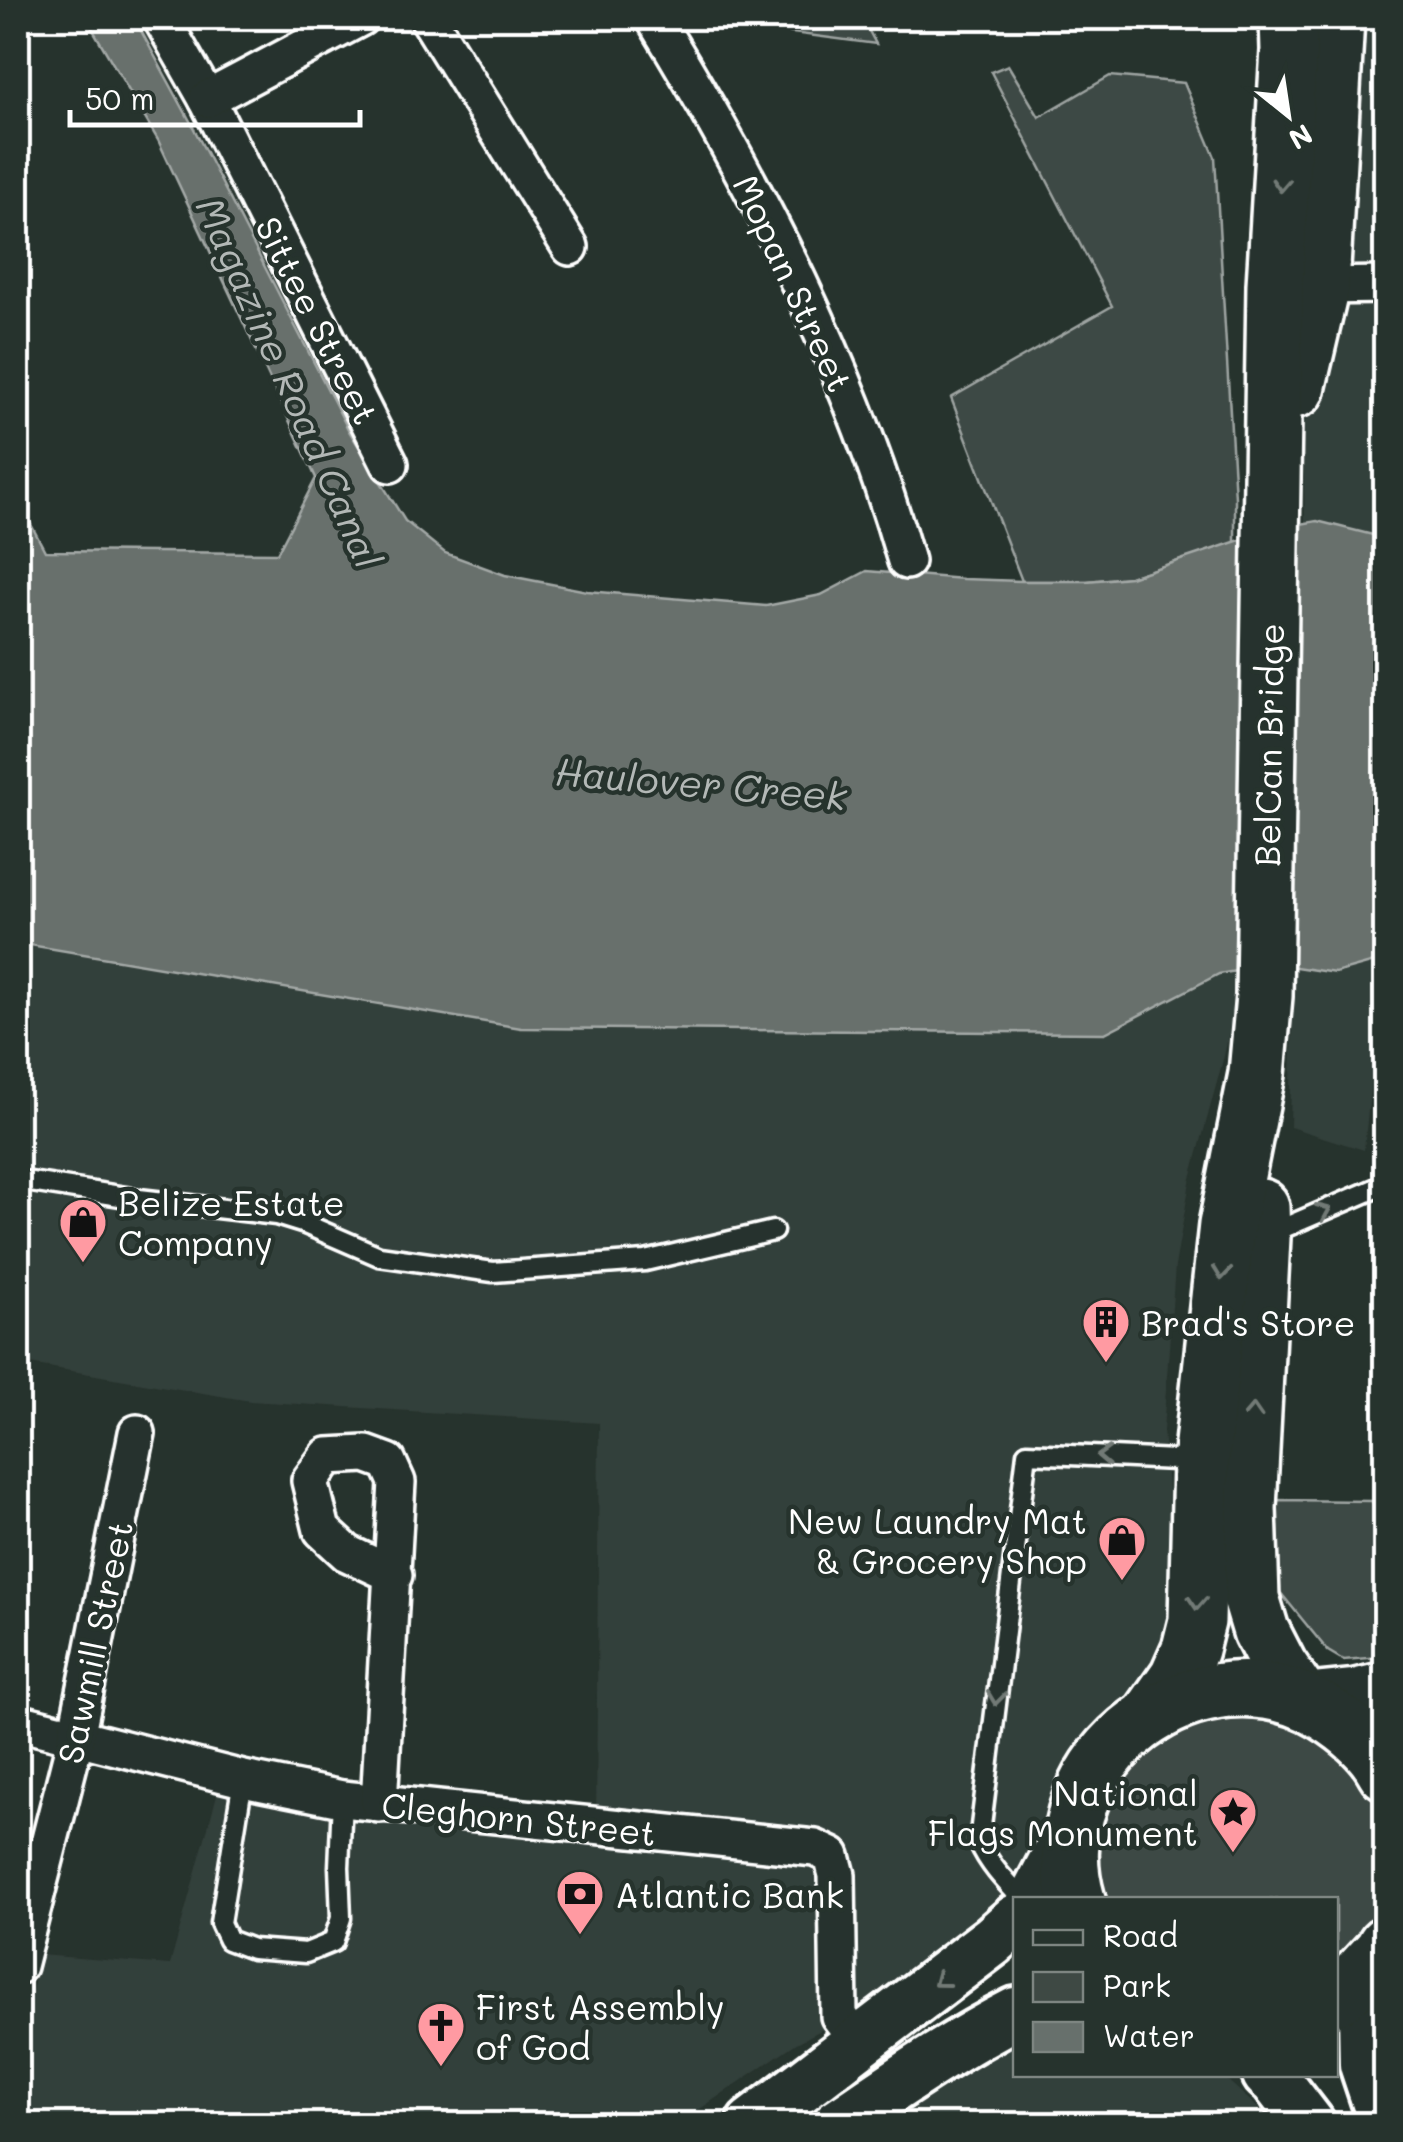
<svg xmlns="http://www.w3.org/2000/svg" width="1403" height="2142" font-family="Mali,sans-serif">
<style>
.built{fill:#333f3a}
.green{fill:#3e4944;stroke:#9ea4a2;stroke-width:2.5}
.water{fill:#67706c;stroke:#a4a9a7;stroke-width:2.5}
.lines{fill:none;stroke-linecap:round;stroke-linejoin:round}
.lane-casing{stroke:#fff;stroke-width:25}
.street-casing{stroke:#fff;stroke-width:42}
.secondary-casing{stroke:#fff;stroke-width:58}
.primary-casing{stroke:#fff;stroke-width:62}
.lane{stroke:#26332d;stroke-width:18}
.street{stroke:#26332d;stroke-width:35}
.secondary{stroke:#26332d;stroke-width:50}
.primary{stroke:#26332d;stroke-width:55}
.oneway{stroke:#727a76}
.labels{text-anchor:middle;dominant-baseline:central;stroke-width:9;stroke-linejoin:round;paint-order:stroke}
.street-label{font-size:35px;fill:#fff;stroke:#26332d}
.poi-label{font-size:35px;fill:#fff;stroke:#26332d;text-anchor:start}
.water-label{font-size:38px;font-style:italic;fill:#b3b8b6;stroke:#26332d}
</style>
<rect width="100%" height="100%" fill="#26332d"/>
<filter id="ink" filterUnits="userSpaceOnUse"><feTurbulence type="fractalNoise" baseFrequency=".01" numOctaves="2"/><feDisplacementMap in="SourceGraphic" scale="20" xChannelSelector="R" yChannelSelector="G"/><feConvolveMatrix kernelMatrix="1 2 1 2 8 2 1 2 1" color-interpolation-filters="sRGB"/></filter>
<g filter="url(#ink)">
<g class="built">
<path d="M1318 18H1385V538L1317 521 1305 523 1300 357Z"/>
<path d="M18 943 74 951 1219 974 1237 971V997L1224 1056 1190 1182 1175 1266 1163 1431 1179 1609 1159 1678 1121 1701 1087 1733 1070 1763 1061 1803 1014 1899 910 1982 795 2044 678 2124H18V2055L40 1955 170 1965 221 1780 439 1830 596 1828 599 1423 250 1401 18 1362Z"/>
<path d="M1294 959H1385V1022L1377 1023 1364 1150 1290 1127Z"/>
<path d="M1015 2041 1016 2074 1222 2075 1258 2108 1271 2124H886Z"/>
</g>
<g class="green">
<path d="M816 18H862L876 44 792 33Z"/>
<path d="M1008 65 1039 117 1110 76 1184 83 1215 157 1235 498V543L1130 577 1087 581H1022L951 398 1112 306 991 72Z"/>
<path d="M1271 1500 1372 1501 1385 1526V1655L1381 1657 1343 1660 1328 1651 1271 1581Z"/>
<path d="M1232 1714C1265 1717 1299 1719 1328 1740 1352 1757 1377 1793 1385 1822 1389 1841 1386 1889 1380 1908 1373 1933 1354 1953 1336 1970V1900L1102 1899 1097 1846 1111 1797 1140 1755 1182 1727Z"/>
</g>
<path class="water" d="M86 18H134L190 121 349 431 405 521 445 553 505 575 587 591 766 606 821 595 867 571 963 579 1022 581H1087L1130 577 1273 529 1317 521 1385 538V959L1335 973 1276 964 1219 974 1105 1033 521 1028 18 943V514L25 513 45 551 277 553 316 478 158 140Z"/>
<g class="lines">
<g class="lane-casing">
<g id="lane">
<path d="M18 1180 139 1199 276 1215 305 1224 379 1256 493 1272 645 1261 773 1231"/>
<path d="M1267 1235 1386 1184"/>
<path d="M243 1779 220 1923 228 1940 252 1949 306 1953 333 1942 341 1918 339 1867 342 1799"/>
<path d="M1023 1900C1006 1882 989 1865 979 1842L1027 1453 1196 1461"/>
</g>
</g>
<g class="street-casing">
<g id="street">
<path d="M161 18 207 99 390 464"/>
<path d="M428 18 570 247"/>
<path d="M654 18C758 188 851 369 906 561"/>
<path d="M207 99 360 18"/>
<path d="M1321 286 1386 285"/>
<path d="M18 1722 243 1779 342 1799 815 1848 832 1856 837 1875 839 2016 859 2043"/>
<path d="M379 1804 397 1482 388 1462 366 1454 328 1456 310 1481 322 1530 347 1553 394 1575"/>
<path d="M18 1966 76 1737 137 1433"/>
</g>
</g>
<g class="secondary-casing">
<g id="secondary">
<path d="M1034 1900 1073 1826"/>
<path d="M1382 1951 1364 2008 1365 2064 1385 2124"/>
<path d="M1268 2074 1276 2081 1309 2124"/>
<path d="M752 2124 992 1941 1016 1920"/>
<path d="M838 2124C896 2085 953 2045 1016 2013"/>
</g>
</g>
<g class="primary-casing">
<g id="primary">
<path d="M1297 389 1321 286 1336 18"/>
<path d="M1261 1207 1262 1237 1248 1508 1251 1598 1261 1631 1279 1666 1302 1700"/>
<path d="M1308 1702 1357 1697 1386 1690"/>
<path d="M1152 1713 1178 1676 1190 1649 1197 1621 1201 1462 1227 1225 1257 1074 1264 996 1275 285 1289 50 1288 18"/>
<path d="M1077 1900C1035 1757 1202 1637 1326 1713 1350 1728 1373 1747 1386 1772"/>
<path d="M1336 1997 1345 1991 1382 1951 1386 1944"/>
</g>
</g>
<use href="#lane" class="lane"/>
<use href="#street" class="street"/>
<use href="#secondary" class="secondary"/>
<use href="#primary" class="primary"/>
</g>
<defs><path id="oneway-chevron" d="M-2-3.5L2.5 0L-2 3.5" fill="none" stroke-width="1.6" stroke-linecap="round" stroke-linejoin="round" transform="scale(2.5)"/></defs>
<g class="oneway">
<use href="#oneway-chevron" transform="translate(1281 185) rotate(93)"/>
<use href="#oneway-chevron" transform="translate(1324 1211) rotate(-24)"/>
<use href="#oneway-chevron" transform="translate(1222 1273) rotate(96)"/>
<use href="#oneway-chevron" transform="translate(1253 1411) rotate(-87)"/>
<use href="#oneway-chevron" transform="translate(1104 1456) rotate(-178)"/>
<use href="#oneway-chevron" transform="translate(1197 1603) rotate(93)"/>
<use href="#oneway-chevron" transform="translate(996 1698) rotate(97)"/>
<use href="#oneway-chevron" transform="translate(940 1981) rotate(143)"/>
</g>
</g>
<defs>
<g id="shop-pin" transform="scale(2.5)"><path d="M0 17L-7.5 6A9.5 9.5 0 1 1 7.5 6Z" fill="#ff9aa2" stroke="#26332d"/><path d="M-5-2.5h2.3a2.7 3.5 0 0 1 5.4 0H5L5.5 6h-11ZM-1.5-2.5h3a1.5 2.3 0 0 0-3 0Z" fill="#111"/></g>
<g id="building-pin" transform="scale(2.5)"><path d="M0 17L-7.5 6A9.5 9.5 0 1 1 7.5 6Z" fill="#ff9aa2" stroke="#26332d"/><path d="M-4-6H4V6H1V3H-1V6H-4ZM-2.5-4.3h1.7v1.8h-1.7ZM.8-4.3h1.7v1.8H.8ZM-2.5-1h1.7V.8h-1.7ZM.8-1h1.7V.8H.8Z" fill="#111"/></g>
<g id="sight-pin" transform="scale(2.5)"><path d="M0 17L-7.5 6A9.5 9.5 0 1 1 7.5 6Z" fill="#ff9aa2" stroke="#26332d"/><path d="M0-6L1.8-2.2L6-1.7L2.9 1.2L3.7 5.4L0 3.3L-3.7 5.4L-2.9 1.2L-6-1.7L-1.8-2.2Z" fill="#111"/></g>
<g id="bank-pin" transform="scale(2.5)"><path d="M0 17L-7.5 6A9.5 9.5 0 1 1 7.5 6Z" fill="#ff9aa2" stroke="#26332d"/><path d="M-6-4H6V4H-6ZM0-2.3a2.3 2.3 0 1 0 0 4.6a2.3 2.3 0 1 0 0-4.6Z" fill="#111"/></g>
<g id="church-pin" transform="scale(2.5)"><path d="M0 17L-7.5 6A9.5 9.5 0 1 1 7.5 6Z" fill="#ff9aa2" stroke="#26332d"/><path d="M-1.2-6h2.4v3.5h3.3v2.4h-3.3V6h-2.4V-.1h-3.3v-2.4h3.3Z" fill="#111"/></g>
</defs>
<g fill-rule="evenodd">
<use href="#shop-pin" x="83" y="1222"/>
<use href="#building-pin" x="1106" y="1322"/>
<use href="#shop-pin" x="1122" y="1540"/>
<use href="#sight-pin" x="1233" y="1812"/>
<use href="#bank-pin" x="580" y="1894"/>
<use href="#church-pin" x="441" y="2026"/>
</g>
<g class="labels">
<g class="street-label">
<text transform="translate(794 283) rotate(65)">Mopan Street</text>
<text transform="translate(318 320) rotate(63)">Sittee Street</text>
<text transform="translate(1268 745) rotate(-89)">BelCan Bridge</text>
<text transform="translate(94 1642) rotate(-78)">Sawmill Street</text>
<text transform="translate(519 1818) rotate(6)">Cleghorn Street</text>
</g>
<g class="poi-label">
<text x="118" y="1202">Belize Estate<tspan x="118" dy="40">Company</tspan></text>
<text x="1141" y="1322">Brad's Store</text>
<text x="1087" y="1520" text-anchor="end">New Laundry Mat<tspan x="1087" dy="40">&amp; Grocery Shop</tspan></text>
<text x="1198" y="1792" text-anchor="end">National<tspan x="1198" dy="40">Flags Monument</tspan></text>
<text x="615" y="1894">Atlantic Bank</text>
<text x="476" y="2006">First Assembly<tspan x="476" dy="40">of God</tspan></text>
</g>
<g class="water-label">
<text transform="translate(290 382) rotate(66)">Magazine Road Canal</text>
<text transform="translate(701 783) rotate(5)">Haulover Creek</text>
</g>
</g>
<rect width="1403" height="2142" fill="none" stroke="#26332d" stroke-width="60"/>
<rect x="30" y="30" width="1343" height="2082" fill="none" stroke="#fff" stroke-width="4" filter="url(#ink)"/>
<rect x="1013" y="1897" width="325" height="180" fill="#26332d" stroke="#7d8581" stroke-width="2.5"/>
<rect x="1033" y="1930" width="50" height="15" fill="#26332d" stroke="#7d8581" stroke-width="2.5"/>
<text x="1103" y="1947" font-size="30" fill="#ffffff">Road</text>
<rect x="1033" y="1972" width="50" height="30" fill="#3e4944" stroke="#7d8581" stroke-width="2.5"/>
<text x="1103" y="1997" font-size="30" fill="#ffffff">Park</text>
<rect x="1033" y="2022" width="50" height="30" fill="#67706c" stroke="#7d8581" stroke-width="2.5"/>
<text x="1103" y="2047" font-size="30" fill="#ffffff">Water</text>
<g transform="translate(1288 115) rotate(150)" stroke="#26332d" stroke-width="8" paint-order="stroke">
<path d="M0-8L18 38L0 25L-18 38Z" fill="#ffffff"/>
<text y="-15" font-size="28" font-weight="bold" text-anchor="middle" fill="#ffffff">N</text>
</g>
<path d="M70 110v15h290v-15" fill="none" stroke="#ffffff" stroke-width="5"/>
<text x="85" y="110" font-size="30" fill="#ffffff" stroke="#26332d" stroke-width="8" paint-order="stroke">50 m</text>
</svg>
